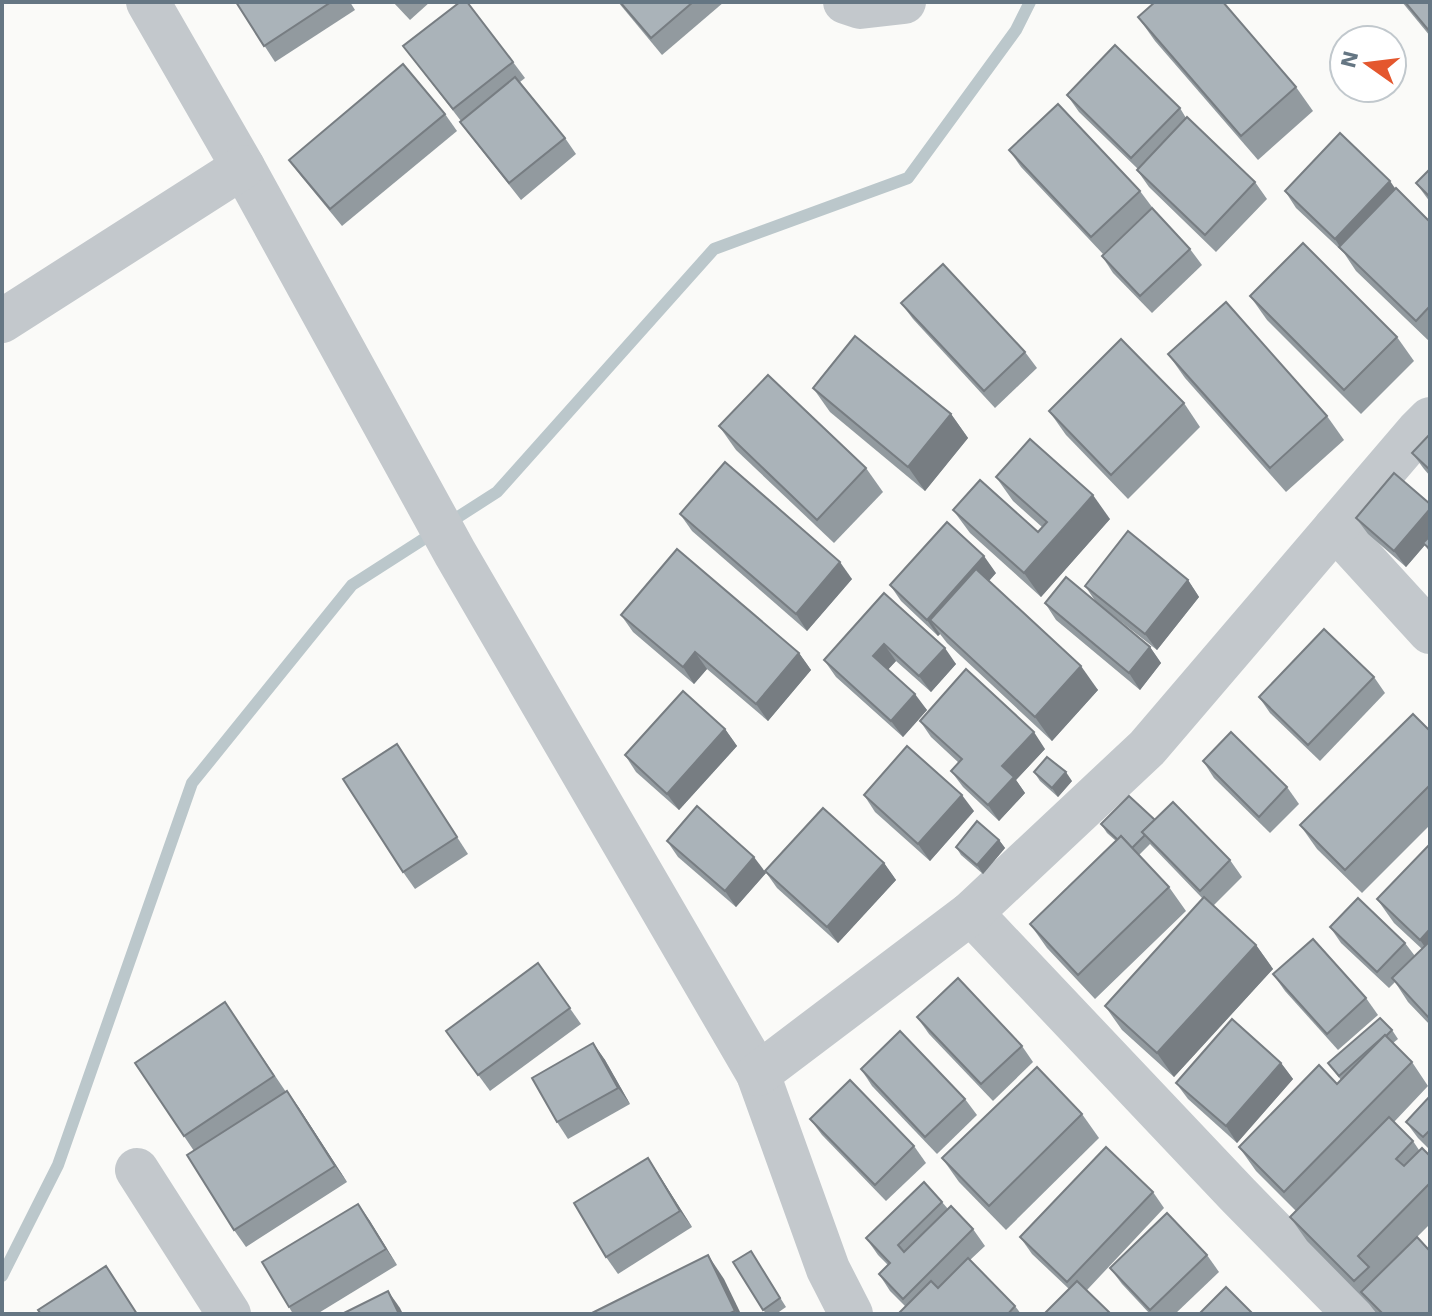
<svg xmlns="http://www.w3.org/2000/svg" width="1432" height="1316" font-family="'Work Sans',sans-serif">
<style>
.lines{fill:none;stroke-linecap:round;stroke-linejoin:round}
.stream{stroke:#bbc7cb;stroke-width:12}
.minor{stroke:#c3c8cc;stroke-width:44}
.wall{fill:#929a9f}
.shaded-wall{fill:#777d82}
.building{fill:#aab3b9;stroke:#777d82;stroke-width:2}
</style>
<rect width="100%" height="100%" fill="#fafaf8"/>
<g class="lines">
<path class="stream" d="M2 1276 58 1165 192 783 352 585 497 492 714 249 908 178 1016 30 1030 2"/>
<g class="minor">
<path d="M148 2 243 167 455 553 758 1074 828 1269 851 1314"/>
<path d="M845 2 860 7 904 2"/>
<path d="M2 321 243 167"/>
<path d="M1335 528 1430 632"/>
<path d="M971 913 1238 1195 1355 1314"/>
<path d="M758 1074 971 913 1147 748 1418 431 1430 419"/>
<path d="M137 1170 229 1314"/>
</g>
</g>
<g class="wall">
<path d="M236 2H350L355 10 275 62Z"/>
<path d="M393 2H430L410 20Z"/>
<path d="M618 2H724L662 55Z"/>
<path d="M1402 2H1430V36Z"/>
<path d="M1138 17 1296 87 1313 111 1258 160 1155 41Z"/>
<path d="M403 46 513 62 525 78 520 82 565 138 576 154 521 200 472 138 460 122 461 121Z"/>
<path d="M1067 95 1180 108 1186 118 1255 182 1267 199 1216 252 1149 187 1137 170 1138 169 1079 112Z"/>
<path d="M445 114 457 131 342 226 301 176 289 160Z"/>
<path d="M1009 150 1140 191 1152 207 1103 254 1021 167Z"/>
<path d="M1430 169V202L1416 183Z"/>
<path d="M1395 189 1430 222V342L1356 271 1344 253 1296 208 1285 191Z"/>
<path d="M1190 249 1202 265 1152 313 1113 273 1102 256Z"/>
<path d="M1250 296 1397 337 1414 361 1361 414 1267 320Z"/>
<path d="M901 303 1025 352 1037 368 995 408 913 319Z"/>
<path d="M1168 354 1327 416 1344 440 1286 492 1185 378Z"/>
<path d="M813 388 951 414 968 438 925 491 830 412Z"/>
<path d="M1184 403 1200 427 1128 499 1066 435 1049 411Z"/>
<path d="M719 426 866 468 883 492 834 543 736 450Z"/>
<path d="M1430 434V476L1424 469 1412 453Z"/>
<path d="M996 477 1110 519 1041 597 970 533 953 510 1038 532 1042 527 1013 501Z"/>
<path d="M1430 504V553L1425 545 1406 567 1368 534 1356 518Z"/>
<path d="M680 514 852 579 807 631 692 531Z"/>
<path d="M996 573 989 581 1098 690 1052 741 947 643 940 634 938 636 901 601 890 585Z"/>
<path d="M1188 580 1199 597 1157 650 1101 606 1150 647 1161 663 1140 690 1056 620 1045 603 1096 602 1085 586Z"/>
<path d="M884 593 956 664 931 692 896 661 888 669 927 710 903 737 836 677 824 660Z"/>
<path d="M621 615 799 653 811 670 768 721 707 669 694 684 633 632Z"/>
<path d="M1374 677 1385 693 1320 761 1270 713 1259 697Z"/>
<path d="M920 721 1045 749 1016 780 1025 793 999 821 963 787 951 771 959 763 931 737Z"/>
<path d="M725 729 737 746 679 810 636 772 625 755Z"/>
<path d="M1430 731V825L1362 893 1317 849 1300 825Z"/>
<path d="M397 744 468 854 415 889 403 872Z"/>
<path d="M1203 761 1287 787 1299 804 1270 833 1214 778Z"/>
<path d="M1034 772 1072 781 1058 797 1040 781Z"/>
<path d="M864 795 974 811 930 861 875 812Z"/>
<path d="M1155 820 1230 860 1242 877 1213 906 1256 945 1273 969 1174 1077 1122 1030 1105 1006 1203 899 1150 844 1139 855 1169 887 1186 911 1095 999 1047 948 1030 924 1116 841 1107 833 1101 824Z"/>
<path d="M999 840 1005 848 983 874 961 855 956 847Z"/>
<path d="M667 841 766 873 736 907 678 857Z"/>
<path d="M1430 844V1025L1408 1002 1395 982 1389 988 1341 943 1330 927 1405 943 1415 956 1422 949 1394 923 1377 899Z"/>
<path d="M884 863 896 880 838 943 777 888 765 871Z"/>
<path d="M538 963 581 1024 490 1091 446 1031Z"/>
<path d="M1273 974 1366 998 1378 1015 1338 1050 1285 991Z"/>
<path d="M225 1002 286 1092 287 1091 299 1108 347 1182 246 1247 234 1230 194 1151 135 1063Z"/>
<path d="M917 1017 1022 1046 1033 1062 993 1101 929 1034Z"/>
<path d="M1392 1030 1398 1039 1393 1043 1412 1062 1428 1086 1394 1122 1413 1141 1419 1150 1430 1156V1224L1417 1237 1430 1314H1377L1369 1304 1307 1241 1290 1217 1296 1211 1256 1171 1239 1147 1337 1084 1341 1080 1328 1063Z"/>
<path d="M593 1043 605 1060 630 1104 568 1139 557 1122Z"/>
<path d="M1281 1063 1293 1079 1237 1143 1188 1099 1176 1083Z"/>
<path d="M861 1069 965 1099 977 1115 937 1154 872 1086Z"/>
<path d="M1430 1096V1150L1418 1138 1406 1122Z"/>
<path d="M1082 1114 1099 1138 1006 1230 959 1182 942 1158Z"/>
<path d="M810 1119 914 1146 926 1163 886 1201 822 1135Z"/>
<path d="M648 1158 692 1227 618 1274 606 1257Z"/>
<path d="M1153 1192 1164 1208 1087 1290 1069 1289 1032 1254 1020 1237Z"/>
<path d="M942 1202 948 1209 973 1229 985 1246 970 1260 1015 1306 1021 1314H898L906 1307 890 1291 879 1274 888 1265 878 1255 866 1238Z"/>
<path d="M358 1204 397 1265 317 1314H293L289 1307Z"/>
<path d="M1207 1255 1219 1272 1175 1314H1150L1122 1284 1110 1268Z"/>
<path d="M756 1259 786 1307 776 1314H766L733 1262Z"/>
</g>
<g class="shaded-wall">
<path d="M1390 181 1402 198 1342 250 1335 239Z"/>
<path d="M951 414 968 438 925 491 908 467Z"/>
<path d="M1093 495 1110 519 1041 597 1024 573Z"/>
<path d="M1430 509V539L1406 567 1394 551Z"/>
<path d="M984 556 996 573 943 631 930 620 940 634 938 636 927 620Z"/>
<path d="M840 562 852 579 807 631 796 614Z"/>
<path d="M1188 580 1199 597 1157 650 1145 634Z"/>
<path d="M884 644 896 661 885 673 873 656Z"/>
<path d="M1150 647 1161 663 1140 690 1129 673Z"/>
<path d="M945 648 956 664 931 692 919 676Z"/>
<path d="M695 652 707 669 694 684 683 667Z"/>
<path d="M799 653 811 670 768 721 756 704Z"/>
<path d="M1081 666 1098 690 1052 741 1035 717Z"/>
<path d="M915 694 927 710 903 737 891 721Z"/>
<path d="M725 729 737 746 679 810 667 794Z"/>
<path d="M1034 732 1045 749 1016 780 1025 793 999 821 988 805 1002 766Z"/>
<path d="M1066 772 1072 781 1058 797 1052 788Z"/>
<path d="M962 795 974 811 930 861 918 844Z"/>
<path d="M999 840 1005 848 983 874 977 865Z"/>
<path d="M754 857 766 873 736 907 725 891Z"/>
<path d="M884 863 896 880 838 943 827 927Z"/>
<path d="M1430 929V954L1420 940Z"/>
<path d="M1256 945 1273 969 1174 1077 1157 1053Z"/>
<path d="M593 1043 605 1060 630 1104 618 1088Z"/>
<path d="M1281 1063 1293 1079 1237 1143 1226 1126Z"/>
<path d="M287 1091 299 1108 347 1182 335 1166Z"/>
<path d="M648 1158 659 1175 692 1227 680 1211Z"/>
<path d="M358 1204 370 1221 397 1265 386 1249Z"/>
<path d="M708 1255 724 1279 741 1314H737L735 1311Z"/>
<path d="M388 1291 400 1308 403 1314H399Z"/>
</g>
<g class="building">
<path d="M236 2H331L264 46Z"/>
<path d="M460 2H467L513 62 453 109 403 46Z"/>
<path d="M620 2H693L651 38Z"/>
<path d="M1155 2H1223L1296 87 1241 136 1138 17Z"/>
<path d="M1405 2H1430V32Z"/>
<path d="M1115 45 1180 108 1131 158 1067 95Z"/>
<path d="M403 64 445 114 330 209 289 160Z"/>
<path d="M515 77 565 138 509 183 460 122Z"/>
<path d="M1058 104 1140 191 1091 237 1009 150Z"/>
<path d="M1187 117 1255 182 1205 235 1137 170Z"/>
<path d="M1340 133 1390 181 1335 239 1285 191Z"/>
<path d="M1430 169V197L1416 183Z"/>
<path d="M1396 188 1430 222V306L1416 321 1339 247Z"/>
<path d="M1152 208 1190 249 1140 296 1102 256Z"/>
<path d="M1303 243 1397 337 1344 390 1250 296Z"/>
<path d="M943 264 1025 352 984 391 901 303Z"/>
<path d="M1226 302 1327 416 1270 468 1168 354Z"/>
<path d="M855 336 951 414 908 467 813 388Z"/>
<path d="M1121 339 1184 403 1111 475 1049 411Z"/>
<path d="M768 375 866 468 817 520 719 426Z"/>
<path d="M1430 434V470L1412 453Z"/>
<path d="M1030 439 1093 495 1024 573 953 510 980 480 1038 532 1047 522 996 477Z"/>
<path d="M725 462 840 562 796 614 680 514Z"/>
<path d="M1394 473 1430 504V509L1394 551 1356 518Z"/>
<path d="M947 522 984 556 927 620 890 585Z"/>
<path d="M1128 531 1188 580 1145 634 1085 586Z"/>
<path d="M1430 536V549L1423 543Z"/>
<path d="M677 549 799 653 756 704 695 652 683 667 621 615Z"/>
<path d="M976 569 1081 666 1035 717 930 620Z"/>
<path d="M1066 577 1150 647 1129 673 1045 603Z"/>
<path d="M884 593 945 648 919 676 884 644 873 656 915 694 891 721 824 660Z"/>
<path d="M1324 629 1374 677 1308 745 1259 697Z"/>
<path d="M966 669 1034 732 1002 766 1014 777 988 805 951 771 962 759 920 721Z"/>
<path d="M683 691 725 729 667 794 625 755Z"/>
<path d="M1413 714 1430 731V785L1345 870 1300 825Z"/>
<path d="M1231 732 1287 787 1259 817 1203 761Z"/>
<path d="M397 744 457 837 403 872 343 779Z"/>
<path d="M907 746 962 795 918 844 864 795Z"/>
<path d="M1047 757 1066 772 1052 788 1034 772Z"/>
<path d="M1129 796 1155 820 1142 832 1145 835 1132 848 1121 836 1118 840 1101 824Z"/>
<path d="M1173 802 1230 860 1200 891 1142 832Z"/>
<path d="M697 806 754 857 725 891 667 841Z"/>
<path d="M823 808 884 863 827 927 765 871Z"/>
<path d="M977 821 999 840 977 865 956 847Z"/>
<path d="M1121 836 1169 887 1078 975 1030 924Z"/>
<path d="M1430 844V929L1420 940 1377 899Z"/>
<path d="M1204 897 1256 945 1157 1053 1105 1006Z"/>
<path d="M1358 898 1405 943 1377 972 1330 927Z"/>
<path d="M1313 939 1366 998 1327 1034 1273 974Z"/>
<path d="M1430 941V1019L1392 978Z"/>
<path d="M538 963 570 1008 478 1075 446 1031Z"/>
<path d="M958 978 1022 1046 981 1084 917 1017Z"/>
<path d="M225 1002 274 1076 184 1136 135 1063Z"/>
<path d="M1380 1018 1392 1030 1386 1036 1385 1035 1339 1076 1328 1063Z"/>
<path d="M1232 1019 1281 1063 1226 1126 1176 1083Z"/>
<path d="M900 1031 965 1099 925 1137 861 1069Z"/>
<path d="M1385 1035 1412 1062 1284 1192 1239 1147 1319 1065 1337 1084Z"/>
<path d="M593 1043 618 1088 557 1122 532 1078Z"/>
<path d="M1037 1067 1082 1114 989 1206 942 1158Z"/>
<path d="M850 1080 914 1146 875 1185 810 1119Z"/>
<path d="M287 1091 335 1166 234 1230 187 1155Z"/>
<path d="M1430 1096V1130L1423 1137 1406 1122Z"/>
<path d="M1389 1117 1413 1141 1396 1159 1404 1166 1422 1148 1430 1156V1183L1358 1256 1369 1267 1354 1281 1290 1217Z"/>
<path d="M1106 1147 1153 1192 1067 1282 1020 1237Z"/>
<path d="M648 1158 680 1211 606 1257 574 1203Z"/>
<path d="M924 1182 942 1202 898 1245 904 1252 951 1206 973 1229 903 1299 879 1274 890 1263 866 1238Z"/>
<path d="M358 1204 386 1249 289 1307 262 1262Z"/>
<path d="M1167 1213 1207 1255 1150 1310 1110 1268Z"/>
<path d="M1417 1237 1428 1249 1430 1247V1314H1383L1361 1292Z"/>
<path d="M751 1251 780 1298 763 1310 733 1262Z"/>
<path d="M708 1255 735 1311 728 1314H590Z"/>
<path d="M968 1258 1015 1306 1008 1314H898L931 1281 938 1288Z"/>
<path d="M106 1266 137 1314H41L38 1310Z"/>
<path d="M1077 1281 1111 1314H1044Z"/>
<path d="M1226 1287 1253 1314H1199Z"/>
<path d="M388 1291 399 1314H342Z"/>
</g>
<rect width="1432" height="1316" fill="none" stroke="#657683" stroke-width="8"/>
<g transform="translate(1368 64) rotate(284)"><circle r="38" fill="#ffffff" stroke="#c1c8cd" stroke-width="2"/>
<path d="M0-6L14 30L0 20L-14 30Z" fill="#e4572e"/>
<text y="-12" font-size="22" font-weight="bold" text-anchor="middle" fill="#657683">N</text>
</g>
</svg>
